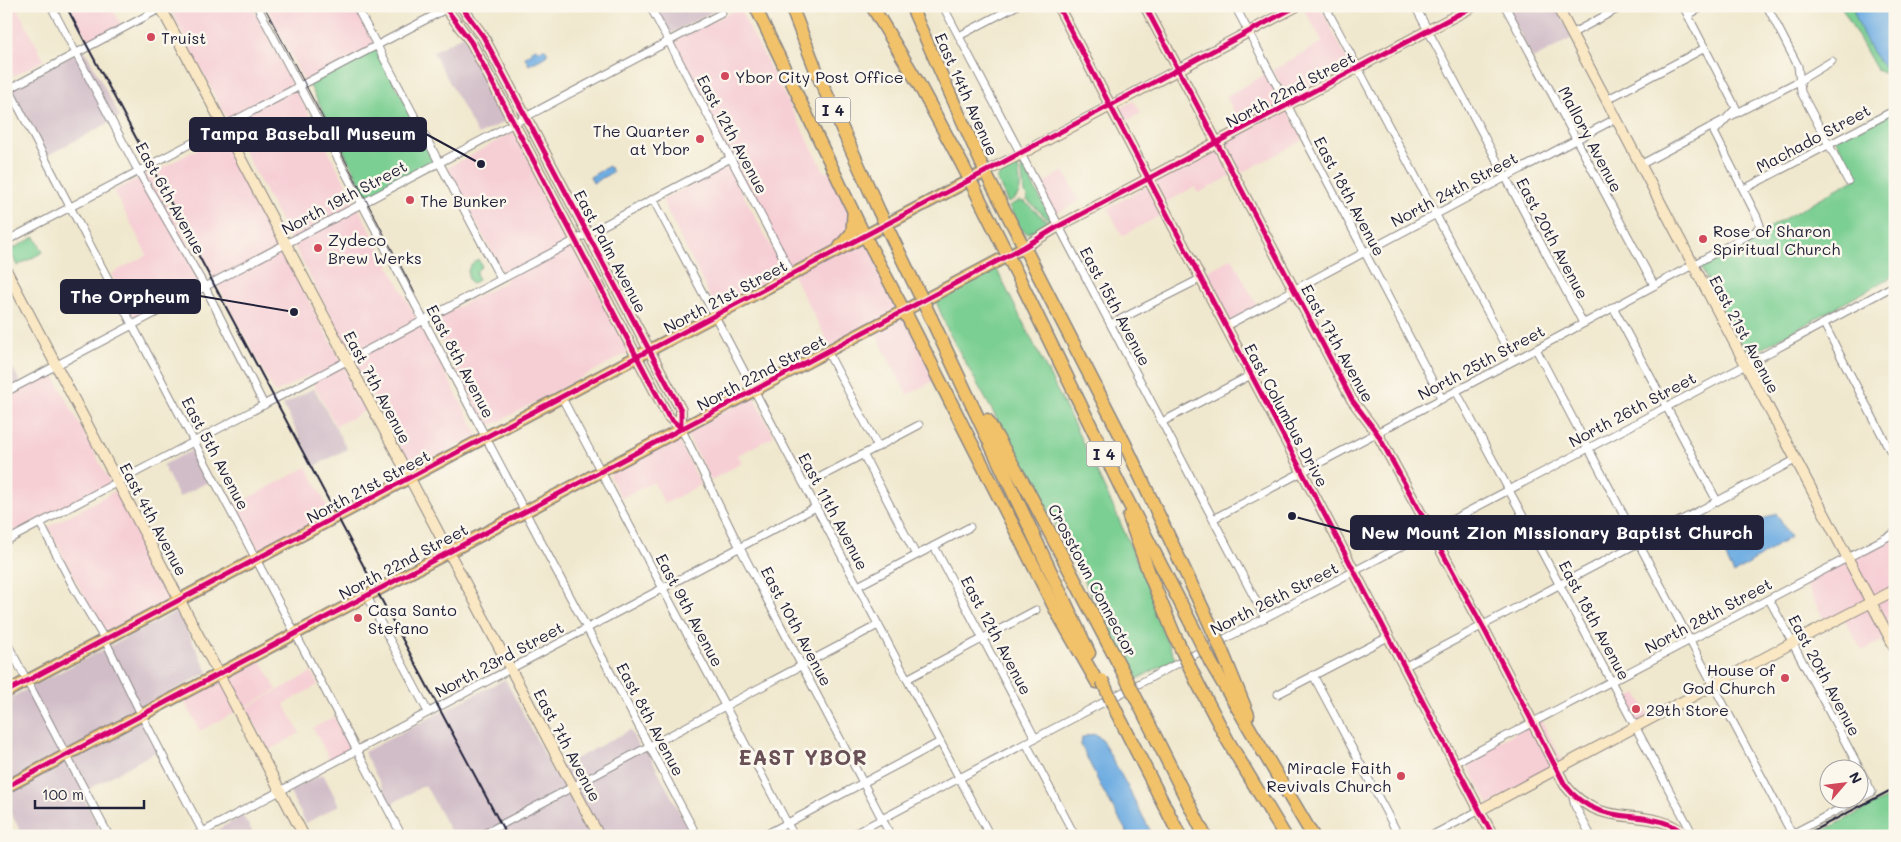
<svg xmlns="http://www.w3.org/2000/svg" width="1901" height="842" font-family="Mali,sans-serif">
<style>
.built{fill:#f6cfd5}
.industrial{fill:#d1bdc8}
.green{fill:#7bcf93;stroke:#4e7867}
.water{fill:#70ade2;stroke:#49688e}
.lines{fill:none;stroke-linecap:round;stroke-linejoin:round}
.street-casing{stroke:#898584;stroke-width:9}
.secondary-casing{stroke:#898584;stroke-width:12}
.primary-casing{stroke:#898584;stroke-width:14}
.highway-casing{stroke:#898584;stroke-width:15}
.street{stroke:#fff;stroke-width:7}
.secondary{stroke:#fae7c3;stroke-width:10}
.primary{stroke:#f2c26a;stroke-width:11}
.highway{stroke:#f2c26a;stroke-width:12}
.tram{stroke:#22223b;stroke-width:1}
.rail{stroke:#22223b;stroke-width:2}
.highway-bridge-casing{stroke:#898584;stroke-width:15;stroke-linecap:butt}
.highway-bridge{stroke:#f2c26a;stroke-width:12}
.cycleway-casing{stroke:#fbf7ec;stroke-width:8}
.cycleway{stroke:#d6006c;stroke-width:5}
.poi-dot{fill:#d1495b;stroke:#fbf7ec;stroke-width:2}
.labels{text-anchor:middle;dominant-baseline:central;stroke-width:5;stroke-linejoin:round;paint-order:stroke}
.shield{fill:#fbf7ec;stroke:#636270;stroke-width:1}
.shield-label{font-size:15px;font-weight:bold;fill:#22223b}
.poi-label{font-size:16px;fill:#22223b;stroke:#fbf7ec;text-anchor:start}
.street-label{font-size:16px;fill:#22223b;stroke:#fbf7ec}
.district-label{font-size:21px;font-weight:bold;letter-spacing:1px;fill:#695056;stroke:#fbf7ec}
.leader{fill:none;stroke:#22223b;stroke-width:2}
.callout-dot{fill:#22223b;stroke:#fbf7ec;stroke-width:2}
.callout{fill:#22223b;stroke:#22223b;stroke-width:2}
.callout-label{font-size:18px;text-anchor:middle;font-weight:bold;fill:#fff}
</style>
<rect width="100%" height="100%" fill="#fbf7ec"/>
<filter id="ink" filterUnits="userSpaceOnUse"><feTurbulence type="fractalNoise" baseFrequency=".02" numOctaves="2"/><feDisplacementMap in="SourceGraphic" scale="10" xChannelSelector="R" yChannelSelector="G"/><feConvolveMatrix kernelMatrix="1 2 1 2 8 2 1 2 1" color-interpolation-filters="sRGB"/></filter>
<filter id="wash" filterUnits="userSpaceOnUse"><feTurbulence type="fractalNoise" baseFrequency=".0096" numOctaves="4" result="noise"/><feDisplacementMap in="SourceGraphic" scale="20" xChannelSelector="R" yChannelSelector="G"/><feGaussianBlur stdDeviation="1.12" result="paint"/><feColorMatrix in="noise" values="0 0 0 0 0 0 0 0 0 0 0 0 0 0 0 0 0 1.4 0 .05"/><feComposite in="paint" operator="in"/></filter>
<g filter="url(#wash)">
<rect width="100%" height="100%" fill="#f0e8ce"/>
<g class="built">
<path d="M6 6H16L44 60 14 76 6 62Z"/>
<path d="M70 6H111L121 25 89 42Z"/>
<path d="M168 6H252L478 435 412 471Z"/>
<path d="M266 6H355L376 46 305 83Z"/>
<path d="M1305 6H1320L1351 67 1289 100 1273 70 1323 42 1303 8Z"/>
<path d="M739 8 825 173 831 170 937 379 907 395 871 324 830 346 671 42Z"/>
<path d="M1266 74 1282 104 1241 125 1226 96Z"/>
<path d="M1134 101 1141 113 1125 122 1118 109Z"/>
<path d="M1286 109 1303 140 1238 175 1224 148 1226 142Z"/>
<path d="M514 132 629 352 487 428 431 321 507 281 447 168Z"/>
<path d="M221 136 367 410 336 426 309 375 275 393 157 171Z"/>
<path d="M1216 147 1231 176 1198 193 1194 187 1157 207 1161 215 1122 236 1108 208Z"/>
<path d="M728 166 785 273 715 307 662 200Z"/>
<path d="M1064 171 1079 201 1054 214 1039 185Z"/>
<path d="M150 172 208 278 133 317 111 274 147 255 114 191Z"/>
<path d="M1232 258 1257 306 1230 321 1204 273Z"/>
<path d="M53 374 111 484 6 536V398Z"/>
<path d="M753 396 774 436 738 455 742 463 711 480 687 435 693 428Z"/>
<path d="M677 438 701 484 665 504 653 482 621 498 610 477 612 471Z"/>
<path d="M307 467 331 513 259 552 235 505Z"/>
<path d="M115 491 171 599 104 634 48 527Z"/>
<path d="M1895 537V586L1872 597 1852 559Z"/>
<path d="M1847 558 1869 600 1826 623 1804 581Z"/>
<path d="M1895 594V639L1876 603Z"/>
<path d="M1870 602 1888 638 1862 651 1843 616Z"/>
<path d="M260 659 277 690 200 731 184 700Z"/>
<path d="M312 672 318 685 284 704 300 733 269 750 246 708Z"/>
<path d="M1637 693 1650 718 1636 725 1623 701Z"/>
<path d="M334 717 351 749 330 760 313 728Z"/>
<path d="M1541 719 1564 764 1489 805 1465 760Z"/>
</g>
<g class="industrial">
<path d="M655 6H723L670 34Z"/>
<path d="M1506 6H1556L1572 38 1533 59Z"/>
<path d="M464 35 508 120 478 135 433 52Z"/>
<path d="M84 49 120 117 46 156 10 89Z"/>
<path d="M6 356 20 382 6 389Z"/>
<path d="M314 388 347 449 315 466 283 405Z"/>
<path d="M194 449 210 481 179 497 163 465Z"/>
<path d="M177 611 208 672 137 711 157 751 81 793 103 836H23L6 804V700Z"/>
<path d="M505 679 553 771 630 730 642 753 647 750 692 836H453L425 785 391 804 364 752Z"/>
<path d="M323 774 339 805 306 823 289 791Z"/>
<path d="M243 816 255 836H213L211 833Z"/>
</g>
<g class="green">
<path d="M1841 6H1895V73L1889 76 1877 70Z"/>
<path d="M376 48 437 163 368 198 309 84Z"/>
<path d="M1895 106V275L1748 356 1701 268 1705 264 1856 178 1835 138Z"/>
<path d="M1021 163 1052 220 1050 221 1027 200V196L1024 193Z"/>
<path d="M1018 164C1019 182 1026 195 1008 203L997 179 1001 173Z"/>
<path d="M1019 201 1025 202 1049 223 1028 233 1020 229 1009 206Z"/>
<path d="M35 237 43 252 17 266 10 250Z"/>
<path d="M478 259 482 266 476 272 478 280 471 284C465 273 468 265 478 259Z"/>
<path d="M996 268C1054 386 1117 503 1163 626L1161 628 1175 659 1135 680 1046 507 949 333 935 299Z"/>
<path d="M1895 794V836H1813Z"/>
</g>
<g class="water">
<path d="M1852 6H1895V67L1889 70C1871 59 1859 26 1852 6Z"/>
<path d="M536 48 538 51 544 48 547 51V55C539 61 536 61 529 65L525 57 532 53 531 50Z"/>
<path d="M609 166 613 172 593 183 590 177Z"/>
<path d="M1776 513 1790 537 1734 574 1718 541Z"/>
<path d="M1096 734 1102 740 1125 782 1153 836H1129L1102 789 1081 745 1082 738 1088 735Z"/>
</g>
</g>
<g filter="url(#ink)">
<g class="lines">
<g class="street-casing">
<g id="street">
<path d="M51 6 135 165 205 287 264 405"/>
<path d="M257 6 697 836"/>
<path d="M356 6 501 279"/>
<path d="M650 6 792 274"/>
<path d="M943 6 1265 618"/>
<path d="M1235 6 1442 399"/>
<path d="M1325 6 1513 360"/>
<path d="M1415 6 1583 323"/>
<path d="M1505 6 1654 285"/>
<path d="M1767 6 1798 66 1801 92 1848 181"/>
<path d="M1688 15 1704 6"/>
<path d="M1571 34 1623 6"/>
<path d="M959 36 1016 6"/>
<path d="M6 83 67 201 402 836"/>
<path d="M7 90 165 6"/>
<path d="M1606 100 1705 48"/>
<path d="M1731 116 1799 81 1832 61"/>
<path d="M1640 165 1722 121"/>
<path d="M1744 189 1895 110"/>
<path d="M653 199 990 836"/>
<path d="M6 241 446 9"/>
<path d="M1613 307 1717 501"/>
<path d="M1111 324 1200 279"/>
<path d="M1824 324 1895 460"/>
<path d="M1226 326 1615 119"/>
<path d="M1536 349 1792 834 1857 800"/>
<path d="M827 351 878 447"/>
<path d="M1456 391 1691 831V836"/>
<path d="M6 392 722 13"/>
<path d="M562 398 794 836"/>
<path d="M1162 422 1251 375"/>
<path d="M681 428 740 548 891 836"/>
<path d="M863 454 916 555"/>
<path d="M805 485 919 425"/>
<path d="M1213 519 1536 349 1756 231 1760 225 1757 217 1714 132 1736 108 1683 6"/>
<path d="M40 523 74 588 105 640 141 714 205 836"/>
<path d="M6 541 731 158"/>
<path d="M934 546 1035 738"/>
<path d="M858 586 970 527"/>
<path d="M366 595 428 712"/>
<path d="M1769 599 1872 792 1858 799"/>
<path d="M6 641 109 836"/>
<path d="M1404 667 1795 460"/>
<path d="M1313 675 1399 836"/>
<path d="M907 679 1036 610"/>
<path d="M1278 694 1388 637"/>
<path d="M1026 743 1075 836"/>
<path d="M1455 763 1895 533"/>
<path d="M1572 794 1575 806 1591 836"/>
<path d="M195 836 816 507"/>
<path d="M480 836 878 625"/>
<path d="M763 836 940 742"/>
<path d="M850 836C1198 651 1549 472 1895 285"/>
<path d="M1431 836 1480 810"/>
</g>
</g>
<g class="secondary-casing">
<g id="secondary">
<path d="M160 6 599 836"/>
<path d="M444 6 471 42 668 416 681 428"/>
<path d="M461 6 483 36 681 410V428"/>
<path d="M1058 6 1493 836"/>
<path d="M1145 6 1352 400 1377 433 1483 627 1565 785C1603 834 1650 802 1687 836"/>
<path d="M1557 6 1895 648"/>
<path d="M985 172 1021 154 1297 6"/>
<path d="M1024 247 1059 226 1474 6"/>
<path d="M6 270 304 836"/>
<path d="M1480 810 1792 643 1895 590"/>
</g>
</g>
<g class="primary-casing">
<g id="primary">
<path d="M755 6 865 236 904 310"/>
<path d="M840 246 852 232 853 214"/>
<path d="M6 692 985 172"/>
<path d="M6 787 1024 247 985 172 911 6"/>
</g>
</g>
<g class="highway-casing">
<g id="highway">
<path d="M791 6 818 75 879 211"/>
<path d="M872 6 917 81 963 166"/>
<path d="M1024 247 1125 444 1210 624"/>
<path d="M1016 272 1121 488 1196 633"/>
<path d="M904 310 1057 612 1097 682"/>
<path d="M931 318 1089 653"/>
<path d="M987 420 1028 491 1123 672"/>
<path d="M1129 517 1149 573 1174 634"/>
<path d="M1224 656 1248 715"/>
<path d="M1211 663 1313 836"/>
<path d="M1197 682 1228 741 1285 836"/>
<path d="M1138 702 1205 836"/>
<path d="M1117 713 1180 836"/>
</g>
</g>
<use href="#street" class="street"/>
<use href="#secondary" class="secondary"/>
<use href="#primary" class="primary"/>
<use href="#highway" class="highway"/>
<path class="tram" d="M264 6 415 293"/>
<g class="rail">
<path d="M66 6 507 836"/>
<path d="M1803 836 1895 788"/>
</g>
<g class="highway-bridge-casing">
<g id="highway-bridge">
<path d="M963 166 1016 272"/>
<path d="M879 211 931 318"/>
<path d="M1210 624 1224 656"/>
<path d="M1196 633 1211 663"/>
<path d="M1174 634 1197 682"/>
<path d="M1123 672 1138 702"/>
<path d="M1102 680 1117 713"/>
</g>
</g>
<use href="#highway-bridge" class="highway-bridge"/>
<g class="cycleway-casing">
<g id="cycleway">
<path d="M444 6 471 42 668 416 681 428"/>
<path d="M461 6 483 36 681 410V428"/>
<path d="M1058 6 1493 836"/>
<path d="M1145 6 1352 400 1377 433 1483 627 1565 785C1603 834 1650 802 1687 836"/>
<path d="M6 692 1297 6"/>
<path d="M6 787 1024 247 1059 226 1474 6"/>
</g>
</g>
<use href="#cycleway" class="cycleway"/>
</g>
</g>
<g class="poi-dot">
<circle cx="151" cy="37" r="5"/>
<circle cx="725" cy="76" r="5"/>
<circle cx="700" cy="139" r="5"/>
<circle cx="410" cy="200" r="5"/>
<circle cx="1703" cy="239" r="5"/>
<circle cx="318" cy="248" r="5"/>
<circle cx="358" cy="618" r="5"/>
<circle cx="1785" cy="678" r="5"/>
<circle cx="1636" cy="709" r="5"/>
<circle cx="1401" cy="776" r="5"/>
</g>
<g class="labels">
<g class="shield">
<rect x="815.5" y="97.5" width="35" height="25" rx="4"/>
<rect x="1086.5" y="441.5" width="35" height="25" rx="4"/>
</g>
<g class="shield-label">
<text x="833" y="110">I 4</text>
<text x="1104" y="454">I 4</text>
</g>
<g class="poi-label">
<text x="161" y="37">Truist</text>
<text x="735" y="76">Ybor City Post Office</text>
<text x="690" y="130" text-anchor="end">The Quarter<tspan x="690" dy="18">at Ybor</tspan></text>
<text x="420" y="200">The Bunker</text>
<text x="1713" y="230">Rose of Sharon<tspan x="1713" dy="18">Spiritual Church</tspan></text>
<text x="328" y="239">Zydeco<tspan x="328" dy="18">Brew Werks</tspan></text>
<text x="368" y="609">Casa Santo<tspan x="368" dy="18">Stefano</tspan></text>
<text x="1775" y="669" text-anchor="end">House of<tspan x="1775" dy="18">God Church</tspan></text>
<text x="1646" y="709">29th Store</text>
<text x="1391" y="767" text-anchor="end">Miracle Faith<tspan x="1391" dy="18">Revivals Church</tspan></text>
</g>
<g class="street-label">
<text transform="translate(1290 89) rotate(-28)">North 22nd Street</text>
<text transform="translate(967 94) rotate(66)">East 14th Avenue</text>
<text transform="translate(733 134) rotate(62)">East 12th Avenue</text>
<text transform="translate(1813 138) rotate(-28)">Machado Street</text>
<text transform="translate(1591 139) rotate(62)">Mallory Avenue</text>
<text transform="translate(1454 189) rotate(-28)">North 24th Street</text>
<text transform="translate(1350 196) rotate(62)">East 18th Avenue</text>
<text transform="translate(344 197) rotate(-28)">North 19th Street</text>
<text transform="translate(171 198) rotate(61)">East 6th Avenue</text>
<text transform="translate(1553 238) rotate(62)">East 20th Avenue</text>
<text transform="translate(611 251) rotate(62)">East Palm Avenue</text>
<text transform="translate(725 296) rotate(-28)">North 21st Street</text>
<text transform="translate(1116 306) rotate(62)">East 15th Avenue</text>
<text transform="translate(1745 334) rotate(62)">East 21st Avenue</text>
<text transform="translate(1338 343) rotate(61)">East 17th Avenue</text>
<text transform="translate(461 361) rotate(62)">East 8th Avenue</text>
<text transform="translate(1481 362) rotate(-28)">North 25th Street</text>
<text transform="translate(761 372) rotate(-28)">North 22nd Street</text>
<text transform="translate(378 387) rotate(62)">East 7th Avenue</text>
<text transform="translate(1632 409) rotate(-28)">North 26th Street</text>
<text transform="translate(1287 415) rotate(62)">East Columbus Drive</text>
<text transform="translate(216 453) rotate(62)">East 5th Avenue</text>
<text transform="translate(368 486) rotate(-28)">North 21st Street</text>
<text transform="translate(834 511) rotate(62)">East 11th Avenue</text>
<text transform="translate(154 519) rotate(62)">East 4th Avenue</text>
<text transform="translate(403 561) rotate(-28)">North 22nd Street</text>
<text transform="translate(1093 580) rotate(62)">Crosstown Connector</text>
<text transform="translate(1274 598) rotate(-27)">North 26th Street</text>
<text transform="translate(690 610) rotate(62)">East 9th Avenue</text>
<text transform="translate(1708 615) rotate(-28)">North 28th Street</text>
<text transform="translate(1595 620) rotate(62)">East 18th Avenue</text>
<text transform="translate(797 626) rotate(62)">East 10th Avenue</text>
<text transform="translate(997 635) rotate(62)">East 12th Avenue</text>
<text transform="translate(499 659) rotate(-28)">North 23rd Street</text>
<text transform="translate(1825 675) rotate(62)">East 20th Avenue</text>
<text transform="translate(651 719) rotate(62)">East 8th Avenue</text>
<text transform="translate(568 745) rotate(62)">East 7th Avenue</text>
</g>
<g class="district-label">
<text x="803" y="756">EAST YBOR</text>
</g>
</g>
<path class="leader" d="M481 164L426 134M294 312L200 296M1292 516L1351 532"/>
<g class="callout-dot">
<circle cx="481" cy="164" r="5"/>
<circle cx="294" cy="312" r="5"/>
<circle cx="1292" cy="516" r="5"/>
</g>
<g class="callout">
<rect x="190" y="118" width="236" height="33" rx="5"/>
<rect x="61" y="280" width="139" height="33" rx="5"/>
<rect x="1351" y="516" width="412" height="33" rx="5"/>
</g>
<g class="callout-label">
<text x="308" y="140">Tampa Baseball Museum</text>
<text x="130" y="303">The Orpheum</text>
<text x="1557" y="539">New Mount Zion Missionary Baptist Church</text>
</g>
<rect width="1901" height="842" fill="none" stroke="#fbf7ec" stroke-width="25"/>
<g transform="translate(1844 784) rotate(62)"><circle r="24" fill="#fbf7ec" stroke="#a4a2a5"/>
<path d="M0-4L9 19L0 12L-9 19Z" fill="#d1495b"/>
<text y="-8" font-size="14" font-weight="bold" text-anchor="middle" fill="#22223b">N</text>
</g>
<path d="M35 800v8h109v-8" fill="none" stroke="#22223b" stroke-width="2.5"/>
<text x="42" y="800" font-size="15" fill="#22223b" stroke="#fbf7ec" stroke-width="4" paint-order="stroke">100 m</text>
</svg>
